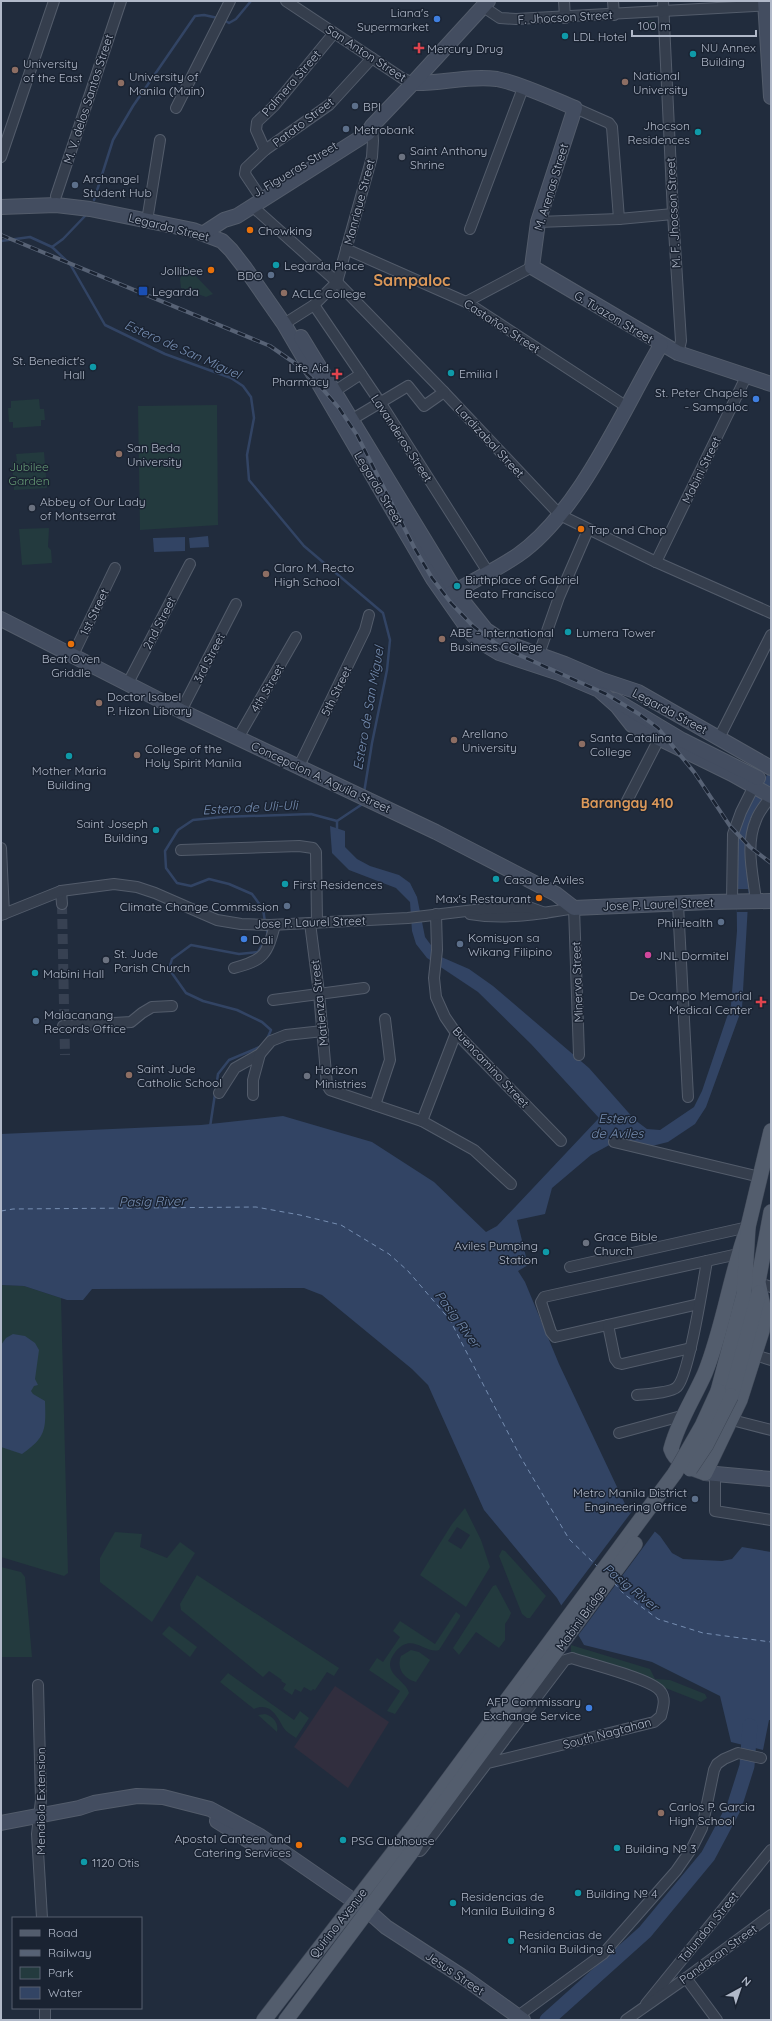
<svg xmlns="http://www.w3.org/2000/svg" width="772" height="2021" font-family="Quicksand,sans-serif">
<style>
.medical{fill:#312e3e}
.green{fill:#233a3e;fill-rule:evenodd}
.water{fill:#324464}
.pier{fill:#212c3d}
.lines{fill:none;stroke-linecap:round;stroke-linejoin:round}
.stream{stroke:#324464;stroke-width:2.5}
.river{stroke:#324464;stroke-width:15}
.ferry{stroke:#768eb2;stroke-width:1;stroke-dasharray:5 4;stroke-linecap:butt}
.street-tunnel{stroke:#374152;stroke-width:10;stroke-dasharray:10 5;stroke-linecap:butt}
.street-casing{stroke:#535c6b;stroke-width:12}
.secondary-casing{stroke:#535c6b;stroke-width:16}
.primary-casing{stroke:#3e4756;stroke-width:16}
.street{stroke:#353e4d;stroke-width:10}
.secondary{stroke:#434d60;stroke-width:14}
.primary{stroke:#535d6d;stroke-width:15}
.rail-casing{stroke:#576275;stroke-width:4}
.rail{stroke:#1a2332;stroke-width:2.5;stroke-dasharray:8;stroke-linecap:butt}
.primary-bridge-casing{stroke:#3e4756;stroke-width:16;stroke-linecap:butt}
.primary-bridge{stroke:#535d6d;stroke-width:15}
.shop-dot{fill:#3f7fe0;stroke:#1a2332;stroke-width:1.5}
.culture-dot{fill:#0f9aa8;stroke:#1a2332;stroke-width:1.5}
.health-dot{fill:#e0444e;stroke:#1a2332;stroke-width:1.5}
.education-dot{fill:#8d6e63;stroke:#1a2332;stroke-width:1.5}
.service-dot{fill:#5c6f8a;stroke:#1a2332;stroke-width:1.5}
.worship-dot{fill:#6b7280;stroke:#1a2332;stroke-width:1.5}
.food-dot{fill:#e8710a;stroke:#1a2332;stroke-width:1.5}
.transit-dot{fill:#1a4fb4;stroke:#1a2332;stroke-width:1.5}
.hotel-dot{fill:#d1479c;stroke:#1a2332;stroke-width:1.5}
.labels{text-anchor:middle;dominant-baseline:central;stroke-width:3;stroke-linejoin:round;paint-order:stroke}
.poi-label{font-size:12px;fill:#b1b9c9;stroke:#1a2332;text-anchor:start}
.street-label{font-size:12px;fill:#b1b9c9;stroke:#1a2332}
.park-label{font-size:12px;fill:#669b75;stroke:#1a2332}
.water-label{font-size:13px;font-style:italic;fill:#768eb2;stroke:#1a2332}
.quarter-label{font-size:14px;font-weight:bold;fill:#db9859;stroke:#1a2332}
.district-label{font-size:16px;font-weight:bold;fill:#db9859;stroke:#1a2332}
</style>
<rect width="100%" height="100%" fill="#212c3d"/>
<path class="medical" d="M335 1686 389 1722 348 1788 294 1747Z"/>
<g class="green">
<path d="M654 20 657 23V30L653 32 647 27 646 21Z"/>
<path d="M186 266 213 294 206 297 181 288 180 279Z"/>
<path d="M39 399 40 409H44L45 420H41V426L13 428V422H9L8 408H11V401Z"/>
<path d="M217 405 218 525 140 530 138 406Z"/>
<path d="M44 452 47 488 14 490 12 462 17 461 16 454Z"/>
<path d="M49 528 48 547 51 550 52 563 22 565 19 529Z"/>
<path d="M1 1285 24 1286 61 1298 68 1573 64 1576 1 1557Z"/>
<path d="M465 1508 481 1540 490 1567 466 1607 420 1575 452 1524ZM457 1527 470 1535 461 1549 448 1541Z"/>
<path d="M115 1532 142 1534 140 1547 167 1558 180 1542 195 1553 152 1622 100 1582V1558Z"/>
<path d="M502 1550 505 1551 546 1596 530 1618H527L522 1614 499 1556Z"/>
<path d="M1 1567 21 1572 25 1577 32 1657H1Z"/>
<path d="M197 1575 339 1668 334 1676 327 1672 315 1690 313 1689 311 1691 304 1687 301 1692 295 1689 292 1695 283 1689 286 1684 281 1681 282 1680 269 1671 263 1677 181 1610 180 1604Z"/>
<path d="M496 1585 511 1613 509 1618 505 1624V1640L499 1648 476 1632 459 1655 453 1648 493 1586Z"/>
<path d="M456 1612 460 1615V1617L439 1650C425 1654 412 1632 396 1651 378 1673 406 1679 409 1693L395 1714 387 1711 400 1691 369 1670 377 1658 383 1662 400 1637 393 1631 400 1621 435 1644Z"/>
<path d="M169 1626 197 1647 190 1657 162 1634Z"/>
<path d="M571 1645 650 1669 655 1679 670 1680 705 1694 707 1698 701 1702 663 1687 653 1681 571 1653Z"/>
<path d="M411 1650 419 1652 430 1660 416 1682C404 1679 396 1668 401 1656Z"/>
<path d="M228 1673 294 1720 300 1711 309 1718 296 1738C292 1735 286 1732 283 1727 277 1716 270 1702 254 1709L220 1682Z"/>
<path d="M265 1714C273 1716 279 1723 277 1732L258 1715Z"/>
</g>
<g class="water">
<path d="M208 536 209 547 190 548 189 538Z"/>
<path d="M185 537V551L154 552 153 538Z"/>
<path d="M771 769V786L754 811 745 845 749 887 742 1008 706 1107 695 1124 668 1142 652 1146 635 1147 613 1143 591 1155 552 1188 545 1214 517 1220 528 1265 518 1271 525 1282 559 1364 626 1506 660 1536 672 1553 683 1559 722 1561 732 1559 742 1547 771 1552V1720H769L763 1750 731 1742 720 1696 652 1662 584 1645 557 1598 484 1510 428 1385 412 1369 322 1295 304 1288H293L92 1289 83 1300H67L24 1286 1 1285V1134L201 1125 283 1116 372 1142 434 1182 486 1232 497 1226 517 1205 599 1118 531 1044 478 992 427 958 416 944 412 931 410 902 396 888 349 870 332 853 330 826 345 831V847L357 859 370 866 399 875 410 883 417 897 425 937 439 956 469 969 493 986 589 1068 635 1120 647 1129 660 1130 694 1107 702 1091 731 1005 737 931 736 841 742 813Z"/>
<path d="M13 1334 25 1336 35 1343 39 1350 35 1379 38 1385 34 1386 31 1391 33 1394 45 1401C46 1430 46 1437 22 1454L1 1447V1345L6 1338Z"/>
</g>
<g class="pier">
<path d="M736 889H748L749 912H737Z"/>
<path d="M633 1510 656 1530 577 1637 560 1607Z"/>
</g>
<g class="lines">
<g class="stream">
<path d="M224 20 229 23 236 19 251 1"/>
<path d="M94 200 113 140 133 106 195 16 204 15 218 18"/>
<path d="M1 241 30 237 52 247 70 264 105 325 165 354 231 378 243 386 251 397 254 418 247 455 249 480 304 546 383 613 390 640 387 670 372 743 364 793"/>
<path d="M52 247 63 239 86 215"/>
<path d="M337 821V830"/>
<path d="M265 922 263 909 252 894 229 884 209 879 191 886 177 883 166 868 165 851 178 830 193 820 222 817 311 814 337 821 361 805 362 801"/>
<path d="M266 927 268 935 258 952 239 954 191 945 172 959 169 969 186 993 203 1001 237 1010 262 1022 271 1030 267 1039"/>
<path d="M210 1127 218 1074 229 1060 262 1046"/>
</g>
<path class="river" d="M547 2020 645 1932 708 1856 734 1807 747 1766 750 1726"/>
<g class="ferry">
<path d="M1 1211 13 1209 256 1207 300 1215 341 1225 389 1254 408 1271 450 1320 520 1456 569 1539 598 1567"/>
<path d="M614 1583 624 1594 658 1619 703 1633 771 1642"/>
</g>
<path class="street-tunnel" d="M62 904 65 1055"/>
<g class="street-casing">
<g id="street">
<path d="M286 1 402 78 413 83"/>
<path d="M564 1 565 18"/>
<path d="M613 1 614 15"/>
<path d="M663 1 673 214 681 341 678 353"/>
<path d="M482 6 500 18 516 19 771 5"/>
<path d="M176 108 230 1"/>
<path d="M575 108 609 123 612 127 619 219"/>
<path d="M265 150 256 130 257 122 274 106 334 33"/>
<path d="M1 157 54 1"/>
<path d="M257 192 245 174 246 168 265 150 329 105 372 58"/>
<path d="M56 196 121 1"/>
<path d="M252 206 337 282 444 392 560 515 656 562 771 613"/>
<path d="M147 221 160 140"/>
<path d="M538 222 619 219 673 214"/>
<path d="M470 229 523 88"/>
<path d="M346 249 466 302 627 407"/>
<path d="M466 302 532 267"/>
<path d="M314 305 380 402 488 572"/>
<path d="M284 324 314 305 337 282 372 157 373 141 372 126"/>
<path d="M335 391 361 374"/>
<path d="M351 420 408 386 424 406 444 392"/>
<path d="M656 562 746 377"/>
<path d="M539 654 559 597 588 530"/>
<path d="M73 655 115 568"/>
<path d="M128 683 190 564"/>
<path d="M181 711 236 604"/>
<path d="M238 738 296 637"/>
<path d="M719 738 771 635"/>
<path d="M299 766 365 630 369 615"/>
<path d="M627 801 660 737"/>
<path d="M1 848 4 914"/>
<path d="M181 850 299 846 313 848 316 852 317 922"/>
<path d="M61 891 62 904"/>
<path d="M756 900C753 875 745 845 756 820 759 811 766 804 771 796"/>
<path d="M732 901 733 834 741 812 754 786"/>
<path d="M678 904 688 1097"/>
<path d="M436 914 437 950 434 978 436 997 445 1017 456 1033 561 1141"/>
<path d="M470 914C505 920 540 914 574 908L579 1055"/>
<path d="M1 915 61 891 114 884 137 887 155 893 217 920 241 924 270 925 408 918 483 909 529 907 545 913"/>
<path d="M310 923 319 993 327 1085 330 1090 422 1121 474 1150 511 1184"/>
<path d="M234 968C264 960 267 955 275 925"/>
<path d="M273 1000 364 988"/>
<path d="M63 1026 131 1022 142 1013 152 1007 172 1006"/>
<path d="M219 1093 235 1068 260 1054 271 1041 286 1035 323 1031"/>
<path d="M253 1095V1080L260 1054"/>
<path d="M375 1105 390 1060 385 1019"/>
<path d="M422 1121 456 1033"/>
<path d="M614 1142 760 1177"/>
<path d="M570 1267 748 1227"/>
<path d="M765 1285 771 1287"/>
<path d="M699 1304 555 1337 551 1332 541 1302 544 1297 738 1254"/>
<path d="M608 1325 615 1359 618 1363 622 1364 691 1348"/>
<path d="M755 1355 771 1360"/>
<path d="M637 1395C646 1394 671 1393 677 1387 689 1376 703 1283 707 1261"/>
<path d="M732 1420 771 1430"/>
<path d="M619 1433 685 1415"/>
<path d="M715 1475V1511L771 1520"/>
<path d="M38 1685 41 1800 37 1834 42 1918"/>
<path d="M413 1850 420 1851 422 1849 565 1660 572 1658C589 1664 653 1679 661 1692 666 1699 663 1708 661 1716L654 1722 488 1763"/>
<path d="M686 1978 717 2020"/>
<path d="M646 2004 771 1850"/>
<path d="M45 2008V2020"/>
<path d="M518 2016 603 1954 676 1871 692 1848 702 1828 714 1770 717 1764 724 1759 738 1753 761 1758"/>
<path d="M626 2020 686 1978 771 1915"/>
</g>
</g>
<g class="secondary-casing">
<g id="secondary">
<path d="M765 1 771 97"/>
<path d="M413 83C441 84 469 75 497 79 519 83 553 99 575 108L538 222 532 267 678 353 771 384"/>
<path d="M1 207 56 205 90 209 193 230 222 241 231 250 245 268 284 324 433 579 470 632 479 641 499 653 559 673 599 690 617 706 632 725 732 774 771 796"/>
<path d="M204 233 224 220 237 216 368 133 372 126 413 83 488 1"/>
<path d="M301 337 458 595 486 630 504 642 565 664 602 680 638 692 771 768"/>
<path d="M449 595C472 581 496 570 518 555 580 512 623 409 661 345"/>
<path d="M1 619 181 711 436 832 556 894 574 908 709 902 771 901"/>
<path d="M615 700 682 740 758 778"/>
<path d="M705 1473 771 1479"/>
<path d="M217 1821 262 1849"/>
<path d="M1 1823 79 1808 94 1803 137 1796 163 1797 210 1809 260 1836 367 1910 386 1927 466 1979 523 2020"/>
</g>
</g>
<g class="primary-casing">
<g id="primary">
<path d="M748 1227C730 1275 724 1326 705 1373 694 1398 678 1422 671 1449 676 1464 692 1468 705 1473L740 1400 762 1331 764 1311 758 1282 771 1212"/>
<path d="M718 1391 744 1294 748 1227 771 1131"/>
<path d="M731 1396 759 1293"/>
<path d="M264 2020 413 1827 675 1473"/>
<path d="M286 2020 413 1850 421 1834 635 1544"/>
</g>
</g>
<use href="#street" class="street"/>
<use href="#secondary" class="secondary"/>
<use href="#primary" class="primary"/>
<g class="rail-casing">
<path id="rail" d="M1 235 270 346 296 364 320 386 339 408 357 435 415 549 432 578 451 603 473 626 499 646 606 694 639 714 658 728 694 772 730 826 750 847 771 863"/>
</g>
<use href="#rail" class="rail"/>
<g class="primary-bridge-casing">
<g id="primary-bridge">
<path d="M690 1469 706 1445 731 1396"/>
<path d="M675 1473 702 1426 718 1391"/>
</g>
</g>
<use href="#primary-bridge" class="primary-bridge"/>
</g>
<g class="shop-dot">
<circle cx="437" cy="19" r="4"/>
<circle cx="756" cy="399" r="4"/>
<circle cx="244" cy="939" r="4"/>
<circle cx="589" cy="1708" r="4"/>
</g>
<g class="culture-dot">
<circle cx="565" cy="36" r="4"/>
<circle cx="693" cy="54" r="4"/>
<circle cx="698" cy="132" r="4"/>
<circle cx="276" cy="265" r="4"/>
<circle cx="93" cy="367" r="4"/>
<circle cx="451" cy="373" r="4"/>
<circle cx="457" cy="586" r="4"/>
<circle cx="568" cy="632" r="4"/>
<circle cx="69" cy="756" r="4"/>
<circle cx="156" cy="830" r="4"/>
<circle cx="496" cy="879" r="4"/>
<circle cx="285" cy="884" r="4"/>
<circle cx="35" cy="973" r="4"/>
<circle cx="546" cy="1252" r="4"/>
<circle cx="343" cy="1840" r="4"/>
<circle cx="617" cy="1848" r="4"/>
<circle cx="84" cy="1862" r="4"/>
<circle cx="578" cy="1893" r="4"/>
<circle cx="453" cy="1903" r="4"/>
<circle cx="511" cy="1941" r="4"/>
</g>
<g class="health-dot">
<path d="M417 42h4v4h4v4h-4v4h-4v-4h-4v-4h4z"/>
<path d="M335 368h4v4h4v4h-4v4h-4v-4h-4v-4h4z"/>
<path d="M759 996h4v4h4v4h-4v4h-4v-4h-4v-4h4z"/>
</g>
<g class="education-dot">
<circle cx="15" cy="70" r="4"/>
<circle cx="625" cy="82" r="4"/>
<circle cx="121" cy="83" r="4"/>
<circle cx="284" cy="293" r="4"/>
<circle cx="119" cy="454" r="4"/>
<circle cx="266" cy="574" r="4"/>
<circle cx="442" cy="639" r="4"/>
<circle cx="99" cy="703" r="4"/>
<circle cx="454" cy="740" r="4"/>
<circle cx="582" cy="744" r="4"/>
<circle cx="137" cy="755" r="4"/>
<circle cx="129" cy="1075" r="4"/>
<circle cx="661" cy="1813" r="4"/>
</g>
<g class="service-dot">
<circle cx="355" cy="106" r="4"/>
<circle cx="346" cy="129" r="4"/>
<circle cx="75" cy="185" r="4"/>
<circle cx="271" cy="275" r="4"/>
<circle cx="287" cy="906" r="4"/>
<circle cx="721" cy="922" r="4"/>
<circle cx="460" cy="944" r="4"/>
<circle cx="36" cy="1021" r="4"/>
<circle cx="695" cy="1499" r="4"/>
</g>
<g class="worship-dot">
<circle cx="402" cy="157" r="4"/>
<circle cx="32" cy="508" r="4"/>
<circle cx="106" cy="960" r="4"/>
<circle cx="307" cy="1076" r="4"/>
<circle cx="586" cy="1243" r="4"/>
</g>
<g class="food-dot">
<circle cx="250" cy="230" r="4"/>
<circle cx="211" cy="270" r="4"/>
<circle cx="581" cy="529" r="4"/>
<circle cx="71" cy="644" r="4"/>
<circle cx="539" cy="898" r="4"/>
<circle cx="299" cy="1845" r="4"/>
</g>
<rect class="transit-dot" x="138" y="286" width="10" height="10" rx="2"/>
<circle class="hotel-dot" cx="648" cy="955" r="4"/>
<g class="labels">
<g class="poi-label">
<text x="429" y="12" text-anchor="end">Liana's<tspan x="429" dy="14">Supermarket</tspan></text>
<text x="573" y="36">LDL Hotel</text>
<text x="701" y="47">NU Annex<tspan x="701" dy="14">Building</tspan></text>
<text x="427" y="48">Mercury Drug</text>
<text x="23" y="63">University<tspan x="23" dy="14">of the East</tspan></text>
<text x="633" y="75">National<tspan x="633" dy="14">University</tspan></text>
<text x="129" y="76">University of<tspan x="129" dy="14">Manila (Main)</tspan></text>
<text x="363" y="106">BPI</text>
<text x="690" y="125" text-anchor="end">Jhocson<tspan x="690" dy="14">Residences</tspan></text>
<text x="354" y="129">Metrobank</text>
<text x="410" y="150">Saint Anthony<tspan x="410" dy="14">Shrine</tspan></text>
<text x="83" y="178">Archangel<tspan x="83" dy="14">Student Hub</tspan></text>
<text x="258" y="230">Chowking</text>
<text x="284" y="265">Legarda Place</text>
<text x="203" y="270" text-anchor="end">Jollibee</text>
<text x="263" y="275" text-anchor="end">BDO</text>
<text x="152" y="291">Legarda</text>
<text x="292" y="293">ACLC College</text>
<text x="85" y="360" text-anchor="end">St. Benedict's<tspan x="85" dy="14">Hall</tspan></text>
<text x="329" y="367" text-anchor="end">Life Aid<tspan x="329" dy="14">Pharmacy</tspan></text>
<text x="459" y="373">Emilia I</text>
<text x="748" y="392" text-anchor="end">St. Peter Chapels<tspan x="748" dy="14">- Sampaloc</tspan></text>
<text x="127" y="447">San Beda<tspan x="127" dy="14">University</tspan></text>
<text x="40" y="501">Abbey of Our Lady<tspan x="40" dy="14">of Montserrat</tspan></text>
<text x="589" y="529">Tap and Chop</text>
<text x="274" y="567">Claro M. Recto<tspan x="274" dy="14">High School</tspan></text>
<text x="465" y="579">Birthplace of Gabriel<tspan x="465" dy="14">Beato Francisco</tspan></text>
<text x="450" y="632">ABE - International<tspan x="450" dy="14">Business College</tspan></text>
<text x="576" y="632">Lumera Tower</text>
<text x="71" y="658" text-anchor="middle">Beat Oven<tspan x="71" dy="14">Griddle</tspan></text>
<text x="107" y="696">Doctor Isabel<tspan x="107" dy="14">P. Hizon Library</tspan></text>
<text x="462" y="733">Arellano<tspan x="462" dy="14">University</tspan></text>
<text x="590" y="737">Santa Catalina<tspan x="590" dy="14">College</tspan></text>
<text x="145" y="748">College of the<tspan x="145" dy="14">Holy Spirit Manila</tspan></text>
<text x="69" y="770" text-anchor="middle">Mother Maria<tspan x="69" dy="14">Building</tspan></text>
<text x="148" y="823" text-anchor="end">Saint Joseph<tspan x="148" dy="14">Building</tspan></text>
<text x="504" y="879">Casa de Aviles</text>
<text x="293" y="884">First Residences</text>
<text x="531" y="898" text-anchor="end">Max's Restaurant</text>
<text x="279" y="906" text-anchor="end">Climate Change Commission</text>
<text x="713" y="922" text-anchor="end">PhilHealth</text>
<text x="468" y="937">Komisyon sa<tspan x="468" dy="14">Wikang Filipino</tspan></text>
<text x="252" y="939">Dali</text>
<text x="114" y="953">St. Jude<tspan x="114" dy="14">Parish Church</tspan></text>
<text x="656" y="955">JNL Dormitel</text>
<text x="43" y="973">Mabini Hall</text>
<text x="752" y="995" text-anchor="end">De Ocampo Memorial<tspan x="752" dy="14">Medical Center</tspan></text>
<text x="44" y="1014">Malacanang<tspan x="44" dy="14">Records Office</tspan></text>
<text x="137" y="1068">Saint Jude<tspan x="137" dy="14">Catholic School</tspan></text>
<text x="315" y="1069">Horizon<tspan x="315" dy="14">Ministries</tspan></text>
<text x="594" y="1236">Grace Bible<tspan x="594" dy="14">Church</tspan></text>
<text x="538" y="1245" text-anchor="end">Aviles Pumping<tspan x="538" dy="14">Station</tspan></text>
<text x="687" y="1492" text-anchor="end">Metro Manila District<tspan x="687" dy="14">Engineering Office</tspan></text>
<text x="581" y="1701" text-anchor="end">AFP Commissary<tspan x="581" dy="14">Exchange Service</tspan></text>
<text x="669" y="1806">Carlos P. Garcia<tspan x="669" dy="14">High School</tspan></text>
<text x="291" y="1838" text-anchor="end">Apostol Canteen and<tspan x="291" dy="14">Catering Services</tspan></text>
<text x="351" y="1840">PSG Clubhouse</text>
<text x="625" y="1848">Building № 3</text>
<text x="92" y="1862">1120 Otis</text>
<text x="586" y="1893">Building № 4</text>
<text x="461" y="1896">Residencias de<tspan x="461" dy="14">Manila Building 8</tspan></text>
<text x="519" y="1934">Residencias de<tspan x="519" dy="14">Manila Building &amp;</tspan></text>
</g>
<g class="street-label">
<text transform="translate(565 17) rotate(-3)">F. Jhocson Street</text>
<text transform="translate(366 53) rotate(33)">San Anton Street</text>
<text transform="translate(291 83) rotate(-49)">Palmera Street</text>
<text transform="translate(88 99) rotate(-72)">M. V. delos Santos Street</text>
<text transform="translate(303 122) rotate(-37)">Patato Street</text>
<text transform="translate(295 169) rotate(-31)">J. Figueras Street</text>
<text transform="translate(551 187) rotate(-73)">M. Arenas Street</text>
<text transform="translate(359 202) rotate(-75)">Manrique Street</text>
<text transform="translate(673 213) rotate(-93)">M. F. Jhocson Street</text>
<text transform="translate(169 227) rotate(14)">Legarda Street</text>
<text transform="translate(614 317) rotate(31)">G. Tuazon Street</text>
<text transform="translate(502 326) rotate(33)">Castaños Street</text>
<text transform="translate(402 438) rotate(57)">Lavanderos Street</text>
<text transform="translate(490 441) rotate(47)">Lardizabal Street</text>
<text transform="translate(701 470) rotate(-64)">Mabini Street</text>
<text transform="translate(379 488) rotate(59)">Legarda Street</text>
<text transform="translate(94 612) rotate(-64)">1st Street</text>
<text transform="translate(159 623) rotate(-63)">2nd Street</text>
<text transform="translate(209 658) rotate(-63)">3rd Street</text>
<text transform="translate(267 688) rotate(-60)">4th Street</text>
<text transform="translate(336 691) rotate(-64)">5th Street</text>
<text transform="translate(670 711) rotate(28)">Legarda Street</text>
<text transform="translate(321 777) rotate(25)">Concepcion A. Aguila Street</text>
<text transform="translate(658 904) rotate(-2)">Jose P. Laurel Street</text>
<text transform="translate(310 922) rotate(-2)">Jose P. Laurel Street</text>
<text transform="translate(577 982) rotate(-92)">Minerva Street</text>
<text transform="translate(319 1003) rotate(-96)">Matienza Street</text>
<text transform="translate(491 1067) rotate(47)">Buencamino Street</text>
<text transform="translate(581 1618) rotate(-54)">Mabini Bridge</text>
<text transform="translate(607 1733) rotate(-15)">South Nagtahan</text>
<text transform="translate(40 1801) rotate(-90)">Mendiola Extension</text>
<text transform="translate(338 1923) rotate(-52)">Quirino Avenue</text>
<text transform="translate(708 1927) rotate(-51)">Talundon Street</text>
<text transform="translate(718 1954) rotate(-36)">Pandacan Street</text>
<text transform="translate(455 1973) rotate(34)">Jesus Street</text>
</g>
<g class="park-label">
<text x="29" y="466">Jubilee<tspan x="29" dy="14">Garden</tspan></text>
</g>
<g class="water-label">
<text transform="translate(183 349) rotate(24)">Estero de San Miguel</text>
<text transform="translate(368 708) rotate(-80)">Estero de San Miguel</text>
<text transform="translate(250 807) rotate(-3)">Estero de Uli-Uli</text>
<text x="617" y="1118">Estero<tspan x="617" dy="15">de Aviles</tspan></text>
<text transform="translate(152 1201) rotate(-1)">Pasig River</text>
<text transform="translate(458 1319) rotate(54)">Pasig River</text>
<text transform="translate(631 1587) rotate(39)">Pasig River</text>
</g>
<g class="quarter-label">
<text x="627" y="803">Barangay 410</text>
</g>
<g class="district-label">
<text x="412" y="280">Sampaloc</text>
</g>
</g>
<rect width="772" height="2021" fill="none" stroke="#b1b9c9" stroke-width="4"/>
<rect x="12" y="1917" width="130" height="92" fill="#1a2332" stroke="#565f6e"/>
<rect x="20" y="1930" width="20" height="6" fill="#535d6d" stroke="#565f6e"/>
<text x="48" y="1937" font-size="12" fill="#b1b9c9">Road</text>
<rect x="20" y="1950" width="20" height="6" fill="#576275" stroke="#565f6e"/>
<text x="48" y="1957" font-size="12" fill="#b1b9c9">Railway</text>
<rect x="20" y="1967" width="20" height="12" fill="#233a3e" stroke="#565f6e"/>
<text x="48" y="1977" font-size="12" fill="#b1b9c9">Park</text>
<rect x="20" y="1987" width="20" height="12" fill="#324464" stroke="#565f6e"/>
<text x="48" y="1997" font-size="12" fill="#b1b9c9">Water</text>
<g transform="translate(740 1989) rotate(40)" stroke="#1a2332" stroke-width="3" paint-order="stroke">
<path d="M0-3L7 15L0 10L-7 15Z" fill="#b1b9c9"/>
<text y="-6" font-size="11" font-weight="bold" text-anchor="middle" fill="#b1b9c9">N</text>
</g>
<path d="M632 30v6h124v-6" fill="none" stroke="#b1b9c9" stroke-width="2"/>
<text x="638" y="30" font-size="12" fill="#b1b9c9" stroke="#1a2332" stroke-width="3" paint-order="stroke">100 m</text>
</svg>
